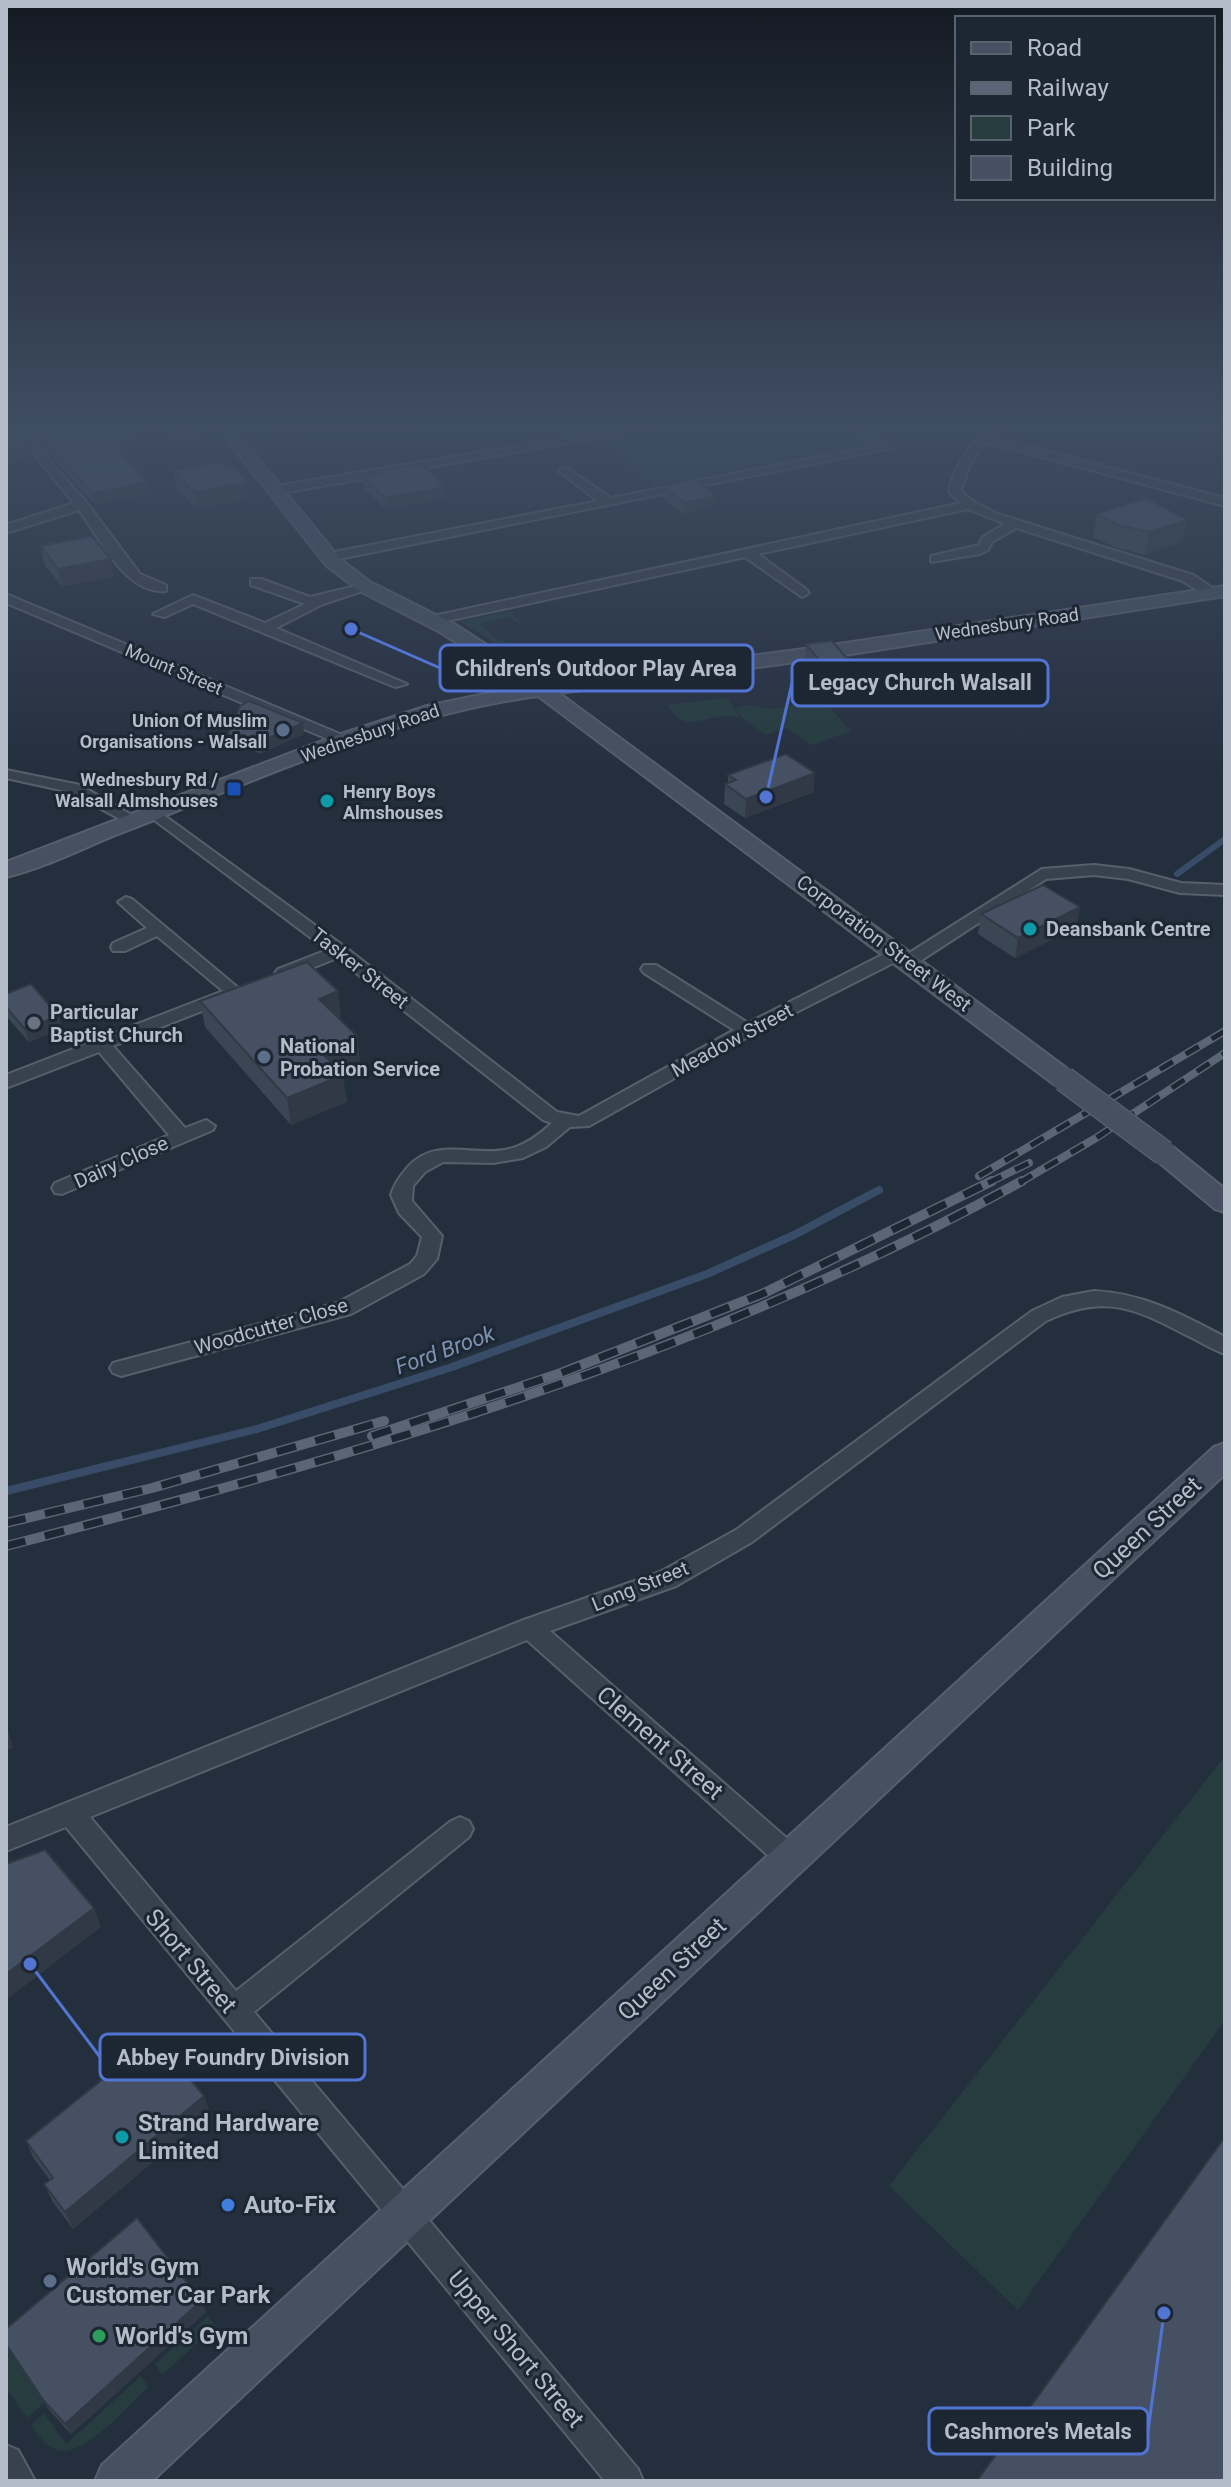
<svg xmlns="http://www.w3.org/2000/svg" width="1231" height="2487" font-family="Roboto,sans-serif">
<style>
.green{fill:#263c3f}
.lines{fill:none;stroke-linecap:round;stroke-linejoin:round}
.stream-far1{stroke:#394c67;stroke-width:6}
.stream{stroke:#394c67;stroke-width:8}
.street-casing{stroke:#565f6c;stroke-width:4}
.secondary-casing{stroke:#565f6c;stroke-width:4}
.street{fill:#38414e;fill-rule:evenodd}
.secondary{fill:#465061;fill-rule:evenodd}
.rail-far1-casing{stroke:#5a6575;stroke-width:8}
.rail-casing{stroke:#5a6575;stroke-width:10}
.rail-far1{stroke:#1d2633;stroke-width:5;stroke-dasharray:15;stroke-linecap:butt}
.rail{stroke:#1d2633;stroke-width:7;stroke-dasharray:20;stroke-linecap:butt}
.secondary-bridge-casing{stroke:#565f6c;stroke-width:27;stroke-linecap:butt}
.secondary-bridge{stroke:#465061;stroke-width:24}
.wall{fill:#3b4654}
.shaded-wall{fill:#303945}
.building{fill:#455162;stroke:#303945;stroke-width:2}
.service-dot{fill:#5c6f8a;stroke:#1d2633;stroke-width:3}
.transit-dot{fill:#1a4fb4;stroke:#1d2633;stroke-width:3}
.culture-dot{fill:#0f9aa8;stroke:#1d2633;stroke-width:3}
.worship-dot{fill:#6b7280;stroke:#1d2633;stroke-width:3}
.shop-dot{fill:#3f7fe0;stroke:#1d2633;stroke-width:3}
.leisure-dot{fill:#2e9e5b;stroke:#1d2633;stroke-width:3}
.labels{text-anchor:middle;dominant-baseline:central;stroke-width:6;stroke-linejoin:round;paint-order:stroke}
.far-street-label{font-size:18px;fill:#b4bcc9;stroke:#1d2633}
.far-poi-label{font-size:18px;font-weight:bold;fill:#b4bcc9;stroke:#1d2633;text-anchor:end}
.poi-label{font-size:20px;font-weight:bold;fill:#b4bcc9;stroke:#1d2633;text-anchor:start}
.street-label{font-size:20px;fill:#b4bcc9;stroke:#1d2633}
.water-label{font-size:22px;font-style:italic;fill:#7c92b1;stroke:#1d2633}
.near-street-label{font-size:24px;fill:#b4bcc9;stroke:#1d2633}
.near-poi-label{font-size:24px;font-weight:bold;fill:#b4bcc9;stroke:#1d2633;text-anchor:start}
.leader{fill:none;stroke:#5274d3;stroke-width:3}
.callout-dot{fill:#5274d3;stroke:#1d2633;stroke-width:3}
.callout{fill:#1d2633;stroke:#5274d3;stroke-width:3}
.callout-label{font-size:22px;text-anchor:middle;font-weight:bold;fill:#b4bcc9}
</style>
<rect width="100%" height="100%" fill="#242f3e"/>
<g class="green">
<path d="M701 425H837L867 446 655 487 602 440Z"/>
<path d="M510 611 522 624 508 617 479 624 496 638 528 651 516 656 460 621Z"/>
<path d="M727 698 740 718C703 708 691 741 667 705Z"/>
<path d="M824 701 851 731 812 745 786 728 766 735 744 720 735 708 747 705 770 709Z"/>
<path d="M1225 1756V2020L1018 2310 889 2186Z"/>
<path d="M208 2316 216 2326 162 2375 155 2364Z"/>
<path d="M7 2346 45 2402 27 2418 6 2388Z"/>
<path d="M141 2376 148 2387C130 2404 84 2458 58 2450 46 2447 38 2435 31 2425L44 2413 66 2444Z"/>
</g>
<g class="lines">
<path class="stream-far1" d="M1177 874 1225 839"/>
<path class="stream" d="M6 1491 257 1429 452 1367 707 1274 794 1235 879 1190"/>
<g class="street-casing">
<g id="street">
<path d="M260 425H404L399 428 281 434Z"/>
<path d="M644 425H671L276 494 270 490 276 486Z"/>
<path d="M847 425H860L891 448 329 561 323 557 329 553 598 501 561 473 559 471 565 467 611 498 875 446Z"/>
<path d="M990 425H1002L992 437 1225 498V506L986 442 970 464 961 491 974 502 998 514 1193 575 1214 589V595H1204L1183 581 1016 528 992 542 988 550 980 554 931 562V556L979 545 983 537 1005 524 968 509 758 554 807 590 809 593 802 597 745 557 433 624 426 620 433 616 961 503 949 492C954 464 971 444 990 425Z"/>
<path d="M1200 425 1225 427V433L1201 427Z"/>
<path d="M19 426 86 502 140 574 166 585V591C126 595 99 537 79 510L6 533V525L74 503 15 431 13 429Z"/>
<path d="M251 579H261L310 597 369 583V589L323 604 276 628 407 684 395 687 193 604 165 617 153 614 193 595 265 623 305 604 251 585Z"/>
<path d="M6 594 347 737 349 740 347 743H337L6 603Z"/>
<path d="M6 770 80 785 142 821 139 824H129L70 792 6 778Z"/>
<path d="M154 808 345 947 557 1112 579 1116 734 1030 644 973 641 969 644 965H656L748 1023 892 950H904L906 955 1042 869 1094 865 1129 869 1181 883 1225 885V895L1180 893 1128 879 1094 875 1046 879 914 965H902L901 959 753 1034 589 1126 570 1127 546 1147 523 1158 493 1163 443 1162 425 1172 413 1186 412 1201 442 1236 437 1259 424 1274 351 1314 121 1376 113 1373 110 1368 113 1363 337 1303 410 1264 417 1256 422 1237 399 1213 391 1195C394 1184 400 1176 407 1168 435 1135 475 1158 509 1149 526 1145 540 1134 552 1123L543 1120 337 958 290 977H278L275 973 278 969 327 950 149 816 146 813Z"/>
<path d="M126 897 132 899 243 992 240 996 113 1046 185 1128 206 1120 215 1126 213 1130 62 1194 55 1193 52 1188 55 1183 169 1135 99 1052 6 1088V1075L223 991 157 936 125 951H113L111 947 113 943 147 928 118 902Z"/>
<path d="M1094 1291C1143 1293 1183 1315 1225 1337V1354C1211 1349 1199 1341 1186 1335 1133 1307 1103 1294 1046 1321L752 1542 676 1586 550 1631 799 1849 803 1858 799 1867 790 1870 781 1867 527 1640 90 1817 236 1991 451 1821 460 1817 469 1821 473 1829 469 1837 254 2012 638 2469 643 2481H605L66 1827 6 1851V1827L521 1621 660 1572 736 1530 1032 1311 1062 1297Z"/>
<path d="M6 2445 18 2450 35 2481H6Z"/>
</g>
</g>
<g class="secondary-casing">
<g id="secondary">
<path d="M25 425H52L6 440V430Z"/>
<path d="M215 425H231L339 558 370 582 454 624 546 683 819 647 1225 586V596L819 659 559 693 1073 1073 1077 1079 1073 1085H1055L538 696C395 715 260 779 126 831 87 846 47 867 6 877V862L335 736 427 706 523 686 440 632 358 590 327 566Z"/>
<path d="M1164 1144 1173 1147 1225 1189V1212L1215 1209 1155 1159 1151 1153 1155 1147Z"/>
<path d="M1225 1443V1474L152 2481H95L102 2465 1214 1447Z"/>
</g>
</g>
<use href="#street" class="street"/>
<use href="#secondary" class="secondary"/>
<g class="rail-far1-casing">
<g id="rail-far1">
<path d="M979 1176 1225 1031"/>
<path d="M988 1183 1029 1163"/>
<path d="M1019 1183 1096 1138 1225 1053"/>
</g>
</g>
<g class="rail-casing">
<g id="rail">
<path d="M372 1436 561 1373 762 1294 992 1181"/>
<path d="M6 1523 152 1488 384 1421"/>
<path d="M6 1546C356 1456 704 1357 1022 1181"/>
</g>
</g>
<use href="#rail-far1" class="rail-far1"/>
<use href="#rail" class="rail"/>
<g class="secondary-bridge-casing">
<path id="secondary-bridge" d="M1064 1079 1164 1153"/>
</g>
<use href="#secondary-bridge" class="secondary-bridge"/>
</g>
<g class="wall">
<path d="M29 425H216L217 432 201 442 154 437 143 440 123 456 148 482 150 494 94 504 31 435Z"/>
<path d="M228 467 249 499 197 509 176 488 174 471Z"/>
<path d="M378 470 444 487 445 499 386 509 364 488 363 477 378 474Z"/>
<path d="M662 486 715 507 684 514 662 497Z"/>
<path d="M1097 514 1187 520 1182 542 1145 555 1114 547 1093 537Z"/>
<path d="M41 546 114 577 62 586 44 564Z"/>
<path d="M806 644 853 692 827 696 804 668Z"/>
<path d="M304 734 260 754 245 746H230L228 735Z"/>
<path d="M728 775 814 792 745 818 724 804 725 784 728 783Z"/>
<path d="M981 914 1077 927 1015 958 978 934Z"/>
<path d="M6 994 62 1029 29 1042 6 1016Z"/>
<path d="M200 1001 341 1018 339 1019 357 1036 360 1063 340 1071 347 1102 291 1125 205 1027Z"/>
<path d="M204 2096 210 2114 73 2229 53 2202 44 2184 50 2180 34 2159 26 2141Z"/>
<path d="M206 2312 71 2434 50 2411 6 2345V2329Z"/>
</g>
<g class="shaded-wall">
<path d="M209 425H216L217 432 201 442 200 431Z"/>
<path d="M152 426 154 437 143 440 119 460 117 449 142 429Z"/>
<path d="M30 445 32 457 6 465V453Z"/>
<path d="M148 482 150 494 94 504 92 493Z"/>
<path d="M247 482 249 499 197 509 194 492Z"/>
<path d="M444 487 445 499 386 509 385 498Z"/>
<path d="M716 496 715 507 684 514V503Z"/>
<path d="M1187 520 1182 542 1145 555 1149 532Z"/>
<path d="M111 559 114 577 62 586 58 569Z"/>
<path d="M855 668 853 692 827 696 829 672Z"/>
<path d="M303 723 304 734 260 754 258 743Z"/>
<path d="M815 773 814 792 745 818 746 799Z"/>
<path d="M1080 907 1077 927 1015 958 1018 938Z"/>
<path d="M338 991 341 1018 322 1025 319 999Z"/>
<path d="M59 1016 62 1029 29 1042 25 1029Z"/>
<path d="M357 1036 360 1063 323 1078 320 1051Z"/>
<path d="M343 1075 347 1102 291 1125 287 1098Z"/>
<path d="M6 1721 13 1748 6 1750Z"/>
<path d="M94 1908 101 1927 6 2000V1974Z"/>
<path d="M204 2096 210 2114 73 2229 65 2212Z"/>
<path d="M201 2301 206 2312 71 2434 65 2424Z"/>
</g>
<g class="building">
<path d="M30 425H209L200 431 152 426 142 429 117 449 148 482 92 493Z"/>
<path d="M16 428 30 445 6 453V431Z"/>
<path d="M224 462 228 467 234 466 247 482 194 492 174 471Z"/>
<path d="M423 464 444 487 385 498 363 477 381 474 378 470Z"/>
<path d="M695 479 716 496 684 503 662 486Z"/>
<path d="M1147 498 1187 520 1149 532 1118 525 1097 514Z"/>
<path d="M92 536 111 559 58 569 41 546Z"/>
<path d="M832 641 855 668 829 672 806 644Z"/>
<path d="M249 701 303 723 258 743 244 735H228L240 706Z"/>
<path d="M786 754 815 773 746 799 725 784 736 780 728 775Z"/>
<path d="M1043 885 1080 907 1018 938 981 914Z"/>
<path d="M307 962 338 991 319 999 357 1036 320 1051 343 1075 287 1098 200 1001Z"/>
<path d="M31 984 59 1016 25 1029 6 1007V994Z"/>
<path d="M45 1850 94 1908 6 1974V1864Z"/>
<path d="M155 2037 204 2096 65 2212 44 2184 53 2178 26 2141Z"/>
<path d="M1225 2137V2481H977Z"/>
<path d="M137 2218 201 2301 65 2424 44 2401 6 2344V2329Z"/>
</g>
<linearGradient id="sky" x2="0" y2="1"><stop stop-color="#141a22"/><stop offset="0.55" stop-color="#3f4d63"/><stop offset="1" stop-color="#3f4d63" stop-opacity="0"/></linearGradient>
<rect width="1231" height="773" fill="url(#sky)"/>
<g class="service-dot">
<circle cx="283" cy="730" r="8"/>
<circle cx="264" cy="1057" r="8"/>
<circle cx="50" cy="2281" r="8"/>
</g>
<rect class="transit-dot" x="226" y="781" width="16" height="16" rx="4"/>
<g class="culture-dot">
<circle cx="327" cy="801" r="8"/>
<circle cx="1030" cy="929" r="8"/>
<circle cx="122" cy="2137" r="8"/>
</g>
<circle class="worship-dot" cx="34" cy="1023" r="8"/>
<circle class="shop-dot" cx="228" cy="2205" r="8"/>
<circle class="leisure-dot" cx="99" cy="2336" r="8"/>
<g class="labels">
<g class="far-street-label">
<text transform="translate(1007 624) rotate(-8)">Wednesbury Road</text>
<text transform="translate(174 669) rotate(23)">Mount Street</text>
<text transform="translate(370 733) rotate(-19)">Wednesbury Road</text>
</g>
<g class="far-poi-label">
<text x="267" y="720">Union Of Muslim<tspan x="267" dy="21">Organisations - Walsall</tspan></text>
<text x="218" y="779">Wednesbury Rd /<tspan x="218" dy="21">Walsall Almshouses</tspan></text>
<text x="343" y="791" text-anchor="start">Henry Boys<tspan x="343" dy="21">Almshouses</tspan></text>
</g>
<g class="poi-label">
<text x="1046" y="929">Deansbank Centre</text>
<text x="50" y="1012">Particular<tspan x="50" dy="23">Baptist Church</tspan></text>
<text x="280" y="1046">National<tspan x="280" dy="23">Probation Service</tspan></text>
</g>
<g class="street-label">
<text transform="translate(884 943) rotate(37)">Corporation Street West</text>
<text transform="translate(360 968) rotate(38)">Tasker Street</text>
<text transform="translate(732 1040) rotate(-28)">Meadow Street</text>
<text transform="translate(121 1162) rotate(-24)">Dairy Close</text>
<text transform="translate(271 1326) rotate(-16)">Woodcutter Close</text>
<text transform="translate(640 1586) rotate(-22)">Long Street</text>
</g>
<g class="water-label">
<text transform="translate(445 1350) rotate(-20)">Ford Brook</text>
</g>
<g class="near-street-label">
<text transform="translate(1147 1528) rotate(-43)">Queen Street</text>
<text transform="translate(660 1743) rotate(41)">Clement Street</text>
<text transform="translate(191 1961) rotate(50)">Short Street</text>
<text transform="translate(672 1969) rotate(-43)">Queen Street</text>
<text transform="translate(516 2349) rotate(50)">Upper Short Street</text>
</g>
<g class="near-poi-label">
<text x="138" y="2123">Strand Hardware<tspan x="138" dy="28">Limited</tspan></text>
<text x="244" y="2205">Auto-Fix</text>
<text x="66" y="2267">World's Gym<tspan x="66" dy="28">Customer Car Park</tspan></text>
<text x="115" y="2336">World's Gym</text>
</g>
</g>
<path class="leader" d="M351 629L440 668M766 797L792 683M30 1964L100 2057M1164 2313L1148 2431"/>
<g class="callout-dot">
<circle cx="351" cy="629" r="8"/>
<circle cx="766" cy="797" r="8"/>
<circle cx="30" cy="1964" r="8"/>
<circle cx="1164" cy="2313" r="8"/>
</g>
<g class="callout">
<rect x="440" y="645" width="313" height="46" rx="8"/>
<rect x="792" y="660" width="256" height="46" rx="8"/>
<rect x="100" y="2034" width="265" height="46" rx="8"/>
<rect x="929" y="2408" width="219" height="46" rx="8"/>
</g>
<g class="callout-label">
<text x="596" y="676">Children's Outdoor Play Area</text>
<text x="920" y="690">Legacy Church Walsall</text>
<text x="233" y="2065">Abbey Foundry Division</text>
<text x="1038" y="2439">Cashmore's Metals</text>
</g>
<rect width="1231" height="2487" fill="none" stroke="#b4bcc9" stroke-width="16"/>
<rect x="955" y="16" width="260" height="184" fill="#1d2633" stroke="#59626f" stroke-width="2"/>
<rect x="971" y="42" width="40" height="12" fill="#465061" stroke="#59626f" stroke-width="2"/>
<text x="1027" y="56" font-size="24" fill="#b4bcc9">Road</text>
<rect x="971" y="82" width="40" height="12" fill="#5a6575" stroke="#59626f" stroke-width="2"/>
<text x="1027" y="96" font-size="24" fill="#b4bcc9">Railway</text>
<rect x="971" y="116" width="40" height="24" fill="#263c3f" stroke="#59626f" stroke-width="2"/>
<text x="1027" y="136" font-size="24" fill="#b4bcc9">Park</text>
<rect x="971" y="156" width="40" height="24" fill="#455162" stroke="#59626f" stroke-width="2"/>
<text x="1027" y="176" font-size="24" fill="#b4bcc9">Building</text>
</svg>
